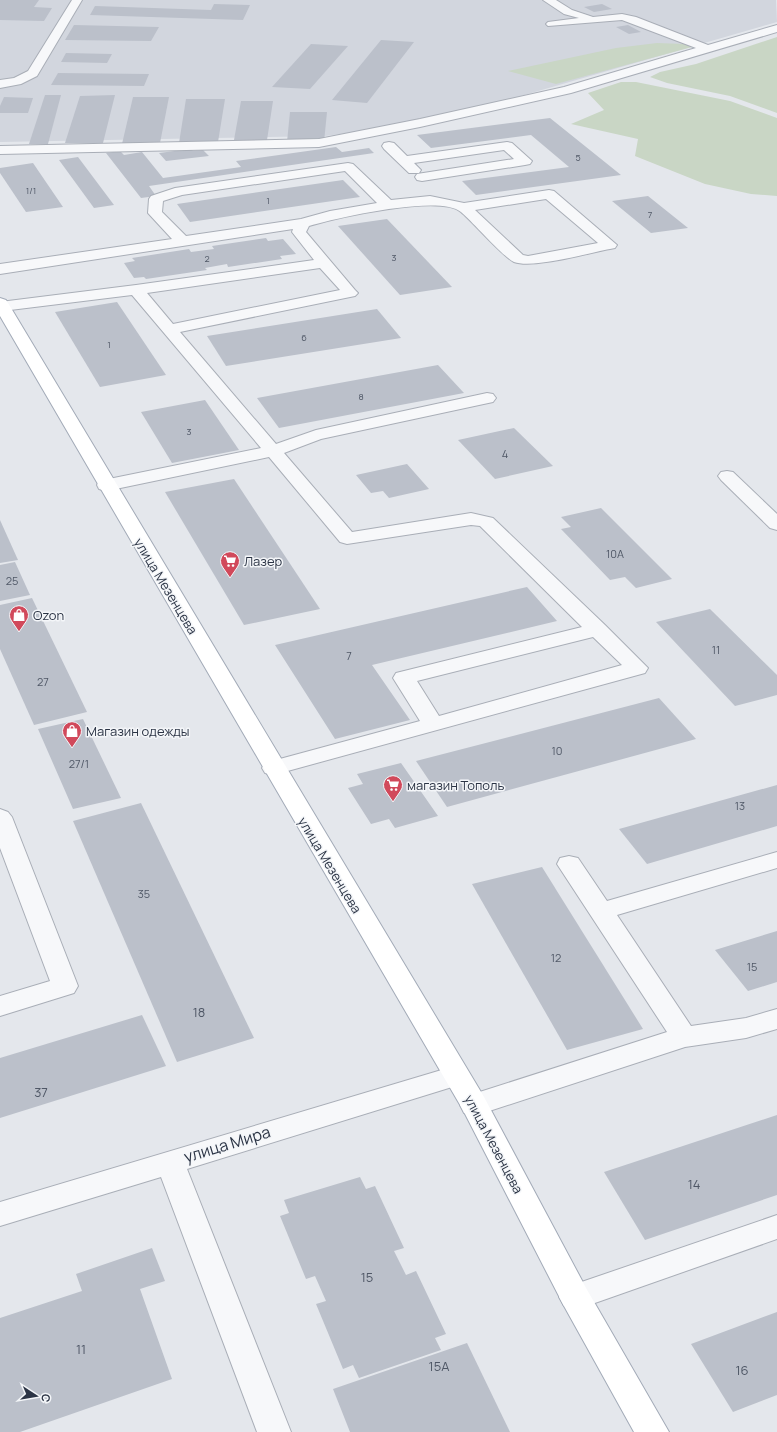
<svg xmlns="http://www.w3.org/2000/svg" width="777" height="1432" font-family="Manrope,sans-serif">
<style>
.built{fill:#d2d6de}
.green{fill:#c9d6c5}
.building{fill:#bbc0ca}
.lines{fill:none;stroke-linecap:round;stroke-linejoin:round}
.minor-casing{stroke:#a9aeb7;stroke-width:2}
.major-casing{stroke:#a3abb8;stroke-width:2}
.minor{fill:#f7f8fa;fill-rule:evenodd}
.major{fill:#fff;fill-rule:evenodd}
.labels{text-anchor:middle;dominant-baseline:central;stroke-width:3;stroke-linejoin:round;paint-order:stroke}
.far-number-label{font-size:9px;fill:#4f5766}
.number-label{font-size:11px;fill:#4f5766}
.poi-label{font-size:13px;fill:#2b3445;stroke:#f4f6f9;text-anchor:start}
.street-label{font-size:13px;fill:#2b3445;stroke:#f4f6f9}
.near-number-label{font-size:13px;fill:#4f5766}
.near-street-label{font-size:16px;fill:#2b3445;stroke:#f4f6f9}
</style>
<rect width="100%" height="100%" fill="#e4e7ec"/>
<path class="built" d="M0 0H776L777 22 497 103 416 124 325 136 0 142Z"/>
<g class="green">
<path d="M777 37V113L730 96 667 83 650 77 660 72 696 64Z"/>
<path d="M657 43 684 44 692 47 556 84 508 71 616 48Z"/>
<path d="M621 82H636L730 101 777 118V196L751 194 705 184 635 156 638 139 571 124 604 110 588 93Z"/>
</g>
<g class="building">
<path d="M0 0H39L34 7 52 8 44 21 0 20Z"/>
<path d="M214 4 250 5 243 20 90 15 95 6 211 10Z"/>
<path d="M602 4 612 9 594 12 584 7Z"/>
<path d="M74 25 159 27 151 41 65 40Z"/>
<path d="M628 25 641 32 629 34 616 27Z"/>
<path d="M381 40 414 42 367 103 332 100Z"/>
<path d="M311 44 348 46 310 89 272 87Z"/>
<path d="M66 53 112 54 107 63 61 62Z"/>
<path d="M58 73 149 74 144 86 51 85Z"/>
<path d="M45 95H61L48 144H29Z"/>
<path d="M115 95 103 143H65L80 96Z"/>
<path d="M4 97 33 98 28 113H0V106Z"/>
<path d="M133 97H169L160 143 122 144Z"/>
<path d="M186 99H225L218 142 179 143Z"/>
<path d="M241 101H273L267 140H234Z"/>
<path d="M290 112H327L324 142H287Z"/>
<path d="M550 118 621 175 476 195 462 181 569 167 531 135 431 148 417 135Z"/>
<path d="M336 147 342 152 369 148 374 153 149 186 156 196 141 198 106 153 120 151 124 155 142 152 163 178 241 167 236 161Z"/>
<path d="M190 149 193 151 203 150 209 156 166 161 159 153Z"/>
<path d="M78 157 114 205 94 208 59 160Z"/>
<path d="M33 163 63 207 26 212 0 173V168Z"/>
<path d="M343 180 360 197 190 222 177 204Z"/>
<path d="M648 196 688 228 651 233 612 201Z"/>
<path d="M387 219 452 287 400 295 338 226Z"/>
<path d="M266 238 268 241 283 239 296 254 280 256 282 259 228 267 227 264 205 268 207 270 146 279 144 277 134 278 124 263 135 261 132 258 189 249 191 252 214 249 212 246Z"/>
<path d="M117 302 166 375 100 387 55 312Z"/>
<path d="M377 309 401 338 226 366 207 336Z"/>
<path d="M438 365 464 393 279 428 257 398Z"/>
<path d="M205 400 239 450 172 463 141 412Z"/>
<path d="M514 428 553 466 495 479 458 440Z"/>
<path d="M407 464 429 489 389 498 383 491 371 493 356 475Z"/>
<path d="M234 479 320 609 244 625 165 492Z"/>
<path d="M601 508 672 579 636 588 625 577 610 580 561 529 571 527 561 517Z"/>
<path d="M0 520 18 560 0 563Z"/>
<path d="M15 562 30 595 0 601V565Z"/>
<path d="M527 587 557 621 372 665 410 720 335 739 275 645Z"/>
<path d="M32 598 87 712 34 725 0 649V605Z"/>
<path d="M710 609 777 675V695L735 706 656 622Z"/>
<path d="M659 698 696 739 447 807 416 761Z"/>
<path d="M83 719 121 798 73 809 38 729Z"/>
<path d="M401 763 438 816 395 828 389 819 371 824 348 788 363 784 357 774Z"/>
<path d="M777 785V826L647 864 619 829Z"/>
<path d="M141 803 254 1038 177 1062 73 821Z"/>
<path d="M542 867 643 1029 567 1050 472 884Z"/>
<path d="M777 931V982L748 991 715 950Z"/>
<path d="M142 1015 166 1066 0 1118V1058Z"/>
<path d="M777 1115V1195L645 1240 604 1172Z"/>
<path d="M360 1177 366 1189 375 1186 404 1248 394 1251 406 1275 416 1271 446 1334 435 1338 441 1350 359 1378 353 1365 343 1369 316 1304 326 1301 315 1276 306 1279 280 1216 289 1213 284 1200Z"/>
<path d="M152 1248 165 1281 140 1289 172 1379 20 1432H0V1318L82 1291 76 1274Z"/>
<path d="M777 1312V1395L733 1412 691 1344Z"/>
<path d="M467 1343 510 1432H350L333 1389Z"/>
</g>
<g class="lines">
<g class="minor-casing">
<g id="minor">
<path d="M72 0H82L37 76 21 84 0 88V80L14 78 28 71Z"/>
<path d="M543 0H556L572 10 593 17 622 14 636 17 708 45 777 25V32L571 93 420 127 319 147 0 154V146L319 139 420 119 564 87 696 48 622 20 548 26 546 24 548 22 579 18 564 14Z"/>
<path d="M389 142 394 143 407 156 507 142 512 143 532 161 530 164 525 165 422 181 417 180 415 177 417 174 514 159 504 150 414 163 421 170 419 173H409L384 149 382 146 384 143Z"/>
<path d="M348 163 353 164 391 200 430 196 464 203 549 190 554 191 617 245 615 248 610 249C588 253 533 269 514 262 503 257 473 222 461 212 440 194 336 218 309 226L306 232 355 290 358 293 355 296 180 332 276 444 316 430 487 393 493 394 496 398 493 402 321 439 284 453 352 532 471 513 493 518 605 625 648 668 645 673 273 775 265 773 262 768 265 763 420 721 393 678 396 673 582 627 480 526 471 525 347 544 340 542 269 457 106 491 99 489 97 485 99 481 261 448 132 295 2 311 0 310V302L136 285 314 260 292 232 293 229 0 274V264L172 239 148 213 149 199 151 196 175 188ZM345 171 377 203 330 211 301 219 186 236 162 212 163 201 182 195ZM546 199 598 243 528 256 523 255 475 210ZM320 268 340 290 173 324 147 293ZM593 637 622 665 439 716 417 681Z"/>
<path d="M727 471 733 472 777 514V530L770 528 721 480 718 476 721 472Z"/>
<path d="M0 809 8 812 12 817 78 986 74 993 0 1016V996L50 981 0 848Z"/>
<path d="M777 852V868L617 915 691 1026 746 1018 777 1009V1029L746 1038 685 1047 474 1116 464 1113 460 1105 464 1097 667 1032 557 864 560 858 569 856 578 858 607 901Z"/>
<path d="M455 1066 465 1069 469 1076 465 1083 187 1169 291 1432H257L161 1177 0 1226V1202Z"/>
<path d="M777 1215V1239L575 1310 564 1306 559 1297 564 1288Z"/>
</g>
</g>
<g class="major-casing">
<path id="major" d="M0 298 6 300 8 303 484 1097 586 1288 669 1432H634L564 1306 463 1110 0 316Z"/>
</g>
<use href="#minor" class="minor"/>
<use href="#major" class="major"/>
</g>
<defs>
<g id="supermarket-pin" transform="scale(1)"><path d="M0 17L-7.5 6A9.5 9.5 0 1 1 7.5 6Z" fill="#d1495b" stroke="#f4f6f9"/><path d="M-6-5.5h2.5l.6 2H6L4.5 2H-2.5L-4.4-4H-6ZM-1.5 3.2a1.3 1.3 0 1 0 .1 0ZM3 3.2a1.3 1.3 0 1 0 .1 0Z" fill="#fff"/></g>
<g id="shop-pin" transform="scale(1)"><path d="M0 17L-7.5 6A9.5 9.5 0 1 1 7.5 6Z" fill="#d1495b" stroke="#f4f6f9"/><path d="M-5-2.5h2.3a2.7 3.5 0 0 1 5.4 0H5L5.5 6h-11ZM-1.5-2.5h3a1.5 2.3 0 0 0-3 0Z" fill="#fff"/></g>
</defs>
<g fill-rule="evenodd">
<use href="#supermarket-pin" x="230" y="561"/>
<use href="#shop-pin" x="19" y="615"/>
<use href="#shop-pin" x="72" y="731"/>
<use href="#supermarket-pin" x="393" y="785"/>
</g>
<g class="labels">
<g class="far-number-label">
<text x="578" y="157">5</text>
<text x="31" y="190">1/1</text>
<text x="268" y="200">1</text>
<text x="650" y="214">7</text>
<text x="394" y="257">3</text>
<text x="207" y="258">2</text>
<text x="304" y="337">6</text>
<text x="109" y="344">1</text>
<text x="361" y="396">8</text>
<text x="189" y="431">3</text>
</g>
<g class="number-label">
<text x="505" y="453">4</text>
<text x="615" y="553">10А</text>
<text x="12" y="580">25</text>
<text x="716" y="649">11</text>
<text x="349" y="655">7</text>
<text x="43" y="681">27</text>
<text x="557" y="750">10</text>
<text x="79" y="763">27/1</text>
<text x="740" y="805">13</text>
<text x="144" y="893">35</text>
<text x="556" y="957">12</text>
<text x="752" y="966">15</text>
</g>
<g class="poi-label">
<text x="244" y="561">Лазер</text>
<text x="33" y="615">Ozon</text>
<text x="86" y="731">Магазин одежды</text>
<text x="407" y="785">магазин Тополь</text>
</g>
<g class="street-label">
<text transform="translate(166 586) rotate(59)">улица Мезенцева</text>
<text transform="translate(330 865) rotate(59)">улица Мезенцева</text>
<text transform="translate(494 1144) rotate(62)">улица Мезенцева</text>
</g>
<g class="near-number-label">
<text x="199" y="1012">18</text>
<text x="41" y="1092">37</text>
<text x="694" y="1184">14</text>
<text x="367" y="1277">15</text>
<text x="81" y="1349">11</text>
<text x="439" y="1366">15А</text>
<text x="742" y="1370">16</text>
</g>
<g class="near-street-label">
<text transform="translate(227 1144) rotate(-17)">улица Мира</text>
</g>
</g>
<g transform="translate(36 1396) rotate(102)" stroke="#f4f6f9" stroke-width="3" paint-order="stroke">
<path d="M0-3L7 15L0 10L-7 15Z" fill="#2b3445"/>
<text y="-6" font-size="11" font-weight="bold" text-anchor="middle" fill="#2b3445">С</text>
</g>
</svg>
